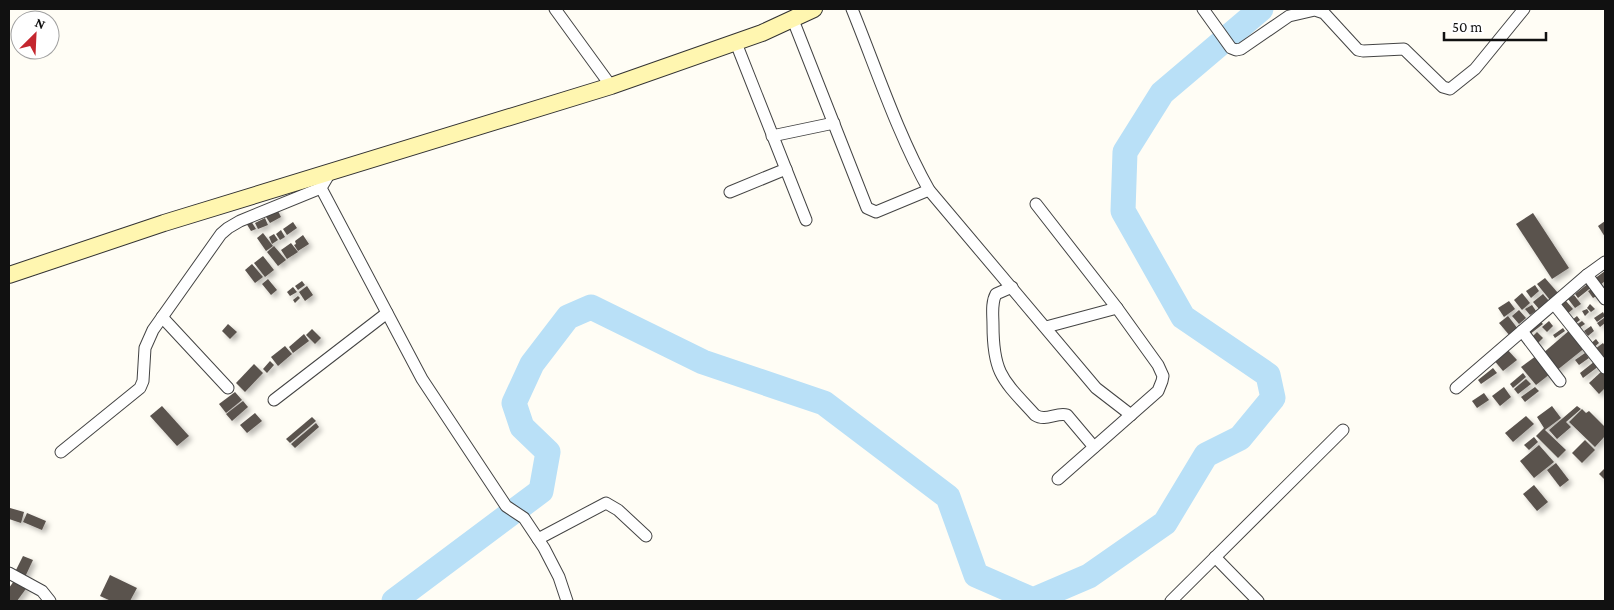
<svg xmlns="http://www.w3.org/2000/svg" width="1614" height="610" font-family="'Crimson Pro',serif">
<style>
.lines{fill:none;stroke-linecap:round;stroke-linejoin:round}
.river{stroke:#b9e0f7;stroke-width:25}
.building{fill:#5a524d;filter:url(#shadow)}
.street-casing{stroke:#444;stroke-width:13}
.secondary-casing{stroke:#333;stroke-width:18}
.street{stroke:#fff;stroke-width:11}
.secondary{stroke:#fff6b0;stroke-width:16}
</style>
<defs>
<filter id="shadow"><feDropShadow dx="3.5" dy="3.5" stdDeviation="2.5" flood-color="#0004"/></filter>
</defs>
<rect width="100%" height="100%" fill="#fffdf5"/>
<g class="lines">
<path class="river" d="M394 601 541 491 548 452 522 427 514 403 532 364 568 317 591 307 703 362 824 403 948 497 976 575 1033 600 1089 576 1165 523 1206 455 1240 438 1273 398 1268 375 1183 317 1123 211 1125 152 1162 93 1261 9"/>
</g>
<g class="building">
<path d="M276 207 281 217 270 223 264 214Z"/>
<path d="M1533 213 1569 268 1552 279 1516 224Z"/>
<path d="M265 218 268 225 258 229 255 223Z"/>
<path d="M251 221 256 229 251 231 246 223Z"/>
<path d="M1605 221V237L1598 226Z"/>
<path d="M293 222 297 228 287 235 283 229Z"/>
<path d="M281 230 285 237 280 240 276 234Z"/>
<path d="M263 233 273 246 266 251 257 238Z"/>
<path d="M274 234 278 240 272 244 269 237Z"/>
<path d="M303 235 309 244 298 251 294 245 296 244 295 241Z"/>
<path d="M291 243 298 252 287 259 281 250Z"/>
<path d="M274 246 286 260 278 266 267 252Z"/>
<path d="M263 256 274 270 265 277 254 263Z"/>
<path d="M252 264 263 277 255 283 245 270Z"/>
<path d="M1605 271V281L1599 286 1594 279Z"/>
<path d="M1545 278 1558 293 1550 300 1537 284Z"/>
<path d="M268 279 277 290 271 295 262 284Z"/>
<path d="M302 281 305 285 298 290 295 286Z"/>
<path d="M1590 282 1593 286 1578 298 1575 294Z"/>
<path d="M1535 285 1539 291 1531 298 1526 291Z"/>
<path d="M307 286 313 295 305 301 299 292Z"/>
<path d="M293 287 297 292 290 296 287 292Z"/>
<path d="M1594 288 1598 295 1593 298 1588 291Z"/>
<path d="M1522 293 1530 303 1522 310 1514 300Z"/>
<path d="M1543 294 1549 301 1539 309 1533 302Z"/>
<path d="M1574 295 1581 304 1575 308 1568 299Z"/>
<path d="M298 296 300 298 295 303 293 300Z"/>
<path d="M1509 301 1515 309 1504 317 1498 308Z"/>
<path d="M1566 301 1573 309 1567 314 1560 306Z"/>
<path d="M1590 304 1595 309 1591 312 1587 308Z"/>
<path d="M1532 305 1536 311 1530 315 1525 309Z"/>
<path d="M1587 309 1589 312 1585 316 1582 311Z"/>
<path d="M1519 310 1526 318 1519 324 1512 316Z"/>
<path d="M1603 312 1605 316 1597 322 1594 318Z"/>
<path d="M1508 316 1518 329 1510 336 1499 323Z"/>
<path d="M1577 316 1580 320 1575 324 1572 320Z"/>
<path d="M1604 318 1605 323 1600 327 1597 323Z"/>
<path d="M1540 321 1543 324 1529 335 1527 332Z"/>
<path d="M1549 321 1553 326 1547 332 1542 327Z"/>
<path d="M1582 321 1585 324 1579 328 1576 325Z"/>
<path d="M228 324 237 332 230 339 222 331Z"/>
<path d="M1591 326 1594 331 1588 336 1584 331Z"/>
<path d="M1563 328 1565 331 1555 338 1553 335Z"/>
<path d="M312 329 321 338 315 344 306 335Z"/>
<path d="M1571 329 1586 347 1556 371 1542 354Z"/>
<path d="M1537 332 1543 338 1537 344 1531 338Z"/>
<path d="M304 334 309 341 293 353 289 347Z"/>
<path d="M1596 339 1599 343 1592 349 1589 345Z"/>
<path d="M1603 343 1605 346V356L1602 358 1595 349Z"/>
<path d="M285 346 292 354 278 366 271 357Z"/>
<path d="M1506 348 1517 360 1503 371 1493 359Z"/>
<path d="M1585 353 1589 358 1579 365 1575 360Z"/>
<path d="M1536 356 1550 374 1536 385 1521 367Z"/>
<path d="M270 361 274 365 267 373 263 369Z"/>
<path d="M1595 361 1599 366 1583 378 1580 373Z"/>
<path d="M254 364 263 373 245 392 236 383Z"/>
<path d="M1493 368 1497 373 1481 384 1478 380Z"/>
<path d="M1602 371 1605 375V388L1599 394 1589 383Z"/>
<path d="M1523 373 1526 377 1513 388 1510 384Z"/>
<path d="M1526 379 1531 384 1518 394 1514 389Z"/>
<path d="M1504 387 1511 397 1500 406 1492 396Z"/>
<path d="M1535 387 1539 391 1525 402 1521 397Z"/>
<path d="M235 392 242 400 226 413 219 404Z"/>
<path d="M1484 393 1489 400 1477 408 1472 401Z"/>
<path d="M243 401 248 407 232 421 226 414Z"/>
<path d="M162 406 189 436 177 446 150 416Z"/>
<path d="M1552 406 1561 418 1545 430 1566 450 1558 458 1536 436 1544 428 1537 417Z"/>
<path d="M1577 406 1581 409 1566 422 1571 427 1557 439 1549 430Z"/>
<path d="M1582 409 1586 413 1589 411 1605 427V436L1595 447 1569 422Z"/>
<path d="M255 413 262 421 247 433 240 425Z"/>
<path d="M1526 416 1534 424 1513 442 1505 433Z"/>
<path d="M312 417 316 421 290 443 286 439Z"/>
<path d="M316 423 319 427 295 448 291 444Z"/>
<path d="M1534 437 1538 442 1529 450 1524 445Z"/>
<path d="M1585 440 1595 450 1582 463 1572 453Z"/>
<path d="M1539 445 1554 462 1534 478 1520 461Z"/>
<path d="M1556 463 1569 480 1560 487 1547 470Z"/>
<path d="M1605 468V480L1599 474Z"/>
<path d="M1534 485 1548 502 1537 511 1523 494Z"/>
<path d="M10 508 24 512 21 523 9 519Z"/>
<path d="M27 513 46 521 42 530 23 522Z"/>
<path d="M23 556 33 560 25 577 15 572Z"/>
<path d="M110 575 137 588 130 601H111L100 596Z"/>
<path d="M16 578 28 586 17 601H9V588Z"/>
</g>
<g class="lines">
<g class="street-casing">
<g id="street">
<path d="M555 9 611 86"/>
<path d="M852 9C876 68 898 135 929 190L1096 388 1131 415"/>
<path d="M1203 9 1231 48 1236 50 1241 49 1289 16 1315 10 1324 13 1358 50 1363 51 1404 49 1443 87 1450 89 1475 69 1524 9"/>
<path d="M793 20 867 208 876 212 929 190"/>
<path d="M736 43 806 220"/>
<path d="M772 136 834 123"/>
<path d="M331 171 321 188 422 379 506 506 524 518 544 548 559 577 567 601"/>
<path d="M730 192 786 169"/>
<path d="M1036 204 1117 308 1158 365 1163 376 1162 381 1158 391 1058 479"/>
<path d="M1587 275 1605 299"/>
<path d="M1012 287 996 294C991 303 993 315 993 325 993 374 1003 380 1035 415 1046 422 1056 412 1067 415L1094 447"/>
<path d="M1554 304 1605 368"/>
<path d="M162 317 228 388"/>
<path d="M1046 327 1117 308"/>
<path d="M1522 331 1560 381"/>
<path d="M1456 388 1587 275 1605 262"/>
<path d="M274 400 387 313"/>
<path d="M61 452 140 388 143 381 145 348 153 330 221 234 228 228 240 221 321 188"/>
<path d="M538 539 606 503 618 510 646 536"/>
<path d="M1215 557 1258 601"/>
<path d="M9 573 42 591 50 601"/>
<path d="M1171 601 1343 430"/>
</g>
</g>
<g class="secondary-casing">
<path id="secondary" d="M9 275 164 223 611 86 762 33 814 9"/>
</g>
<use href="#street" class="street"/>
<use href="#secondary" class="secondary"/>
</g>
<rect width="1614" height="610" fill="none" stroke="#111111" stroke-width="20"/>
<g transform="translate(35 35) rotate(24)"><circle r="24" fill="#ffffff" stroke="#a0a0a0"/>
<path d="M0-4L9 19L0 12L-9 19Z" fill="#c4262e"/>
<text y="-8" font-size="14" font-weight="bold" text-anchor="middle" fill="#111111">N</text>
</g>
<path d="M1444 32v8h102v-8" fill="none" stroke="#111111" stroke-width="2.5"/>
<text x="1452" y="32" font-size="15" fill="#111111" stroke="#ffffff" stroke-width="4" paint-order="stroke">50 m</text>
</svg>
